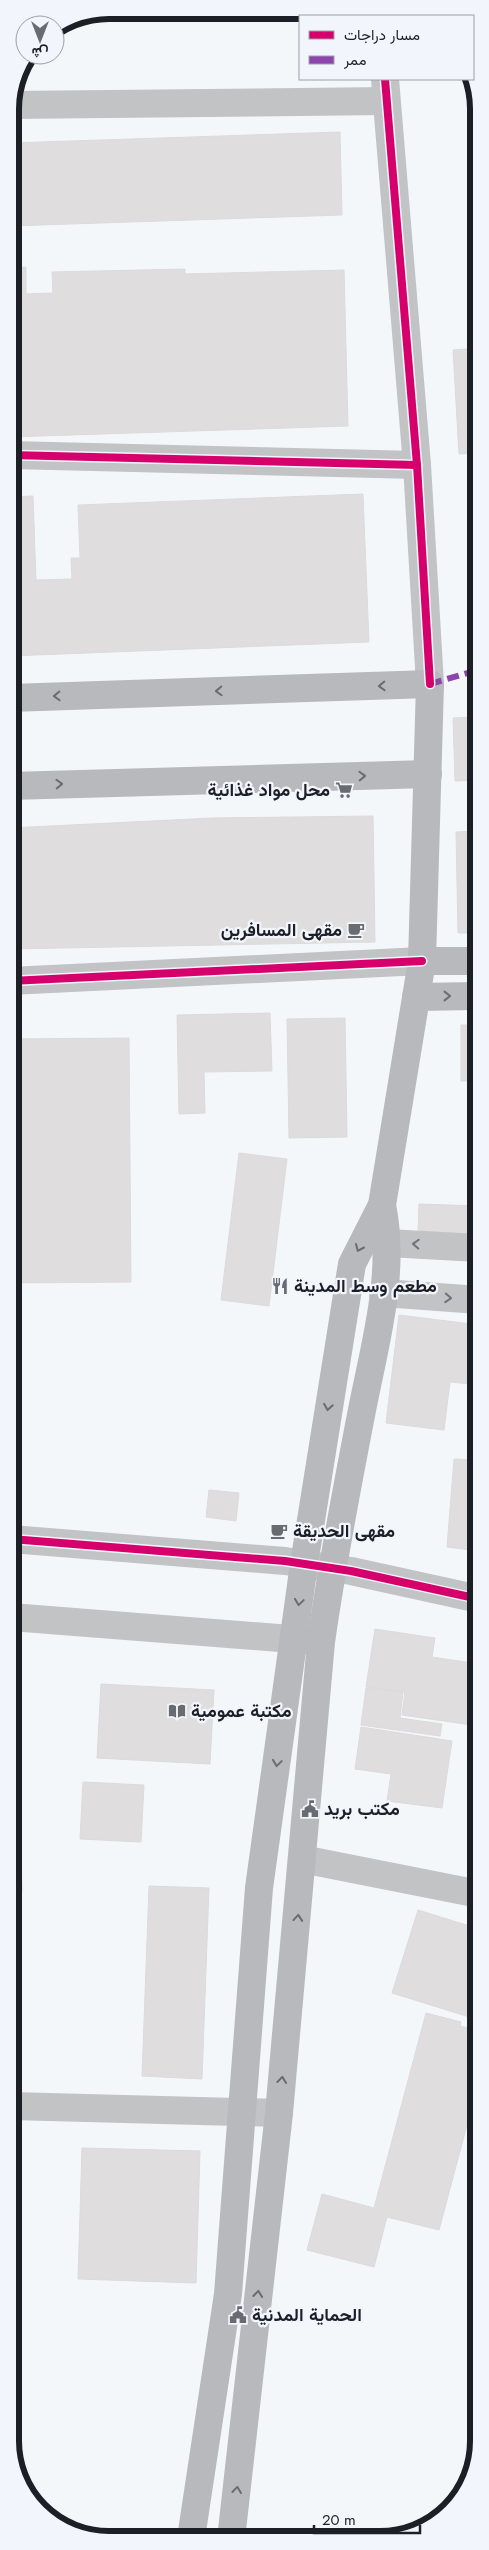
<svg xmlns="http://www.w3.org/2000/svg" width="489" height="2550" font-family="Jost,Vazirmatn,sans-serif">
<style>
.building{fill:#dfdddd;stroke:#dcdada}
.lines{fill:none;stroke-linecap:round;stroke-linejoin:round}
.street{stroke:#c1c3c5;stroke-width:28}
.secondary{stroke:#b7b9bc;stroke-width:28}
.quiet{stroke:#8e44ad;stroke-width:6;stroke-dasharray:12 6;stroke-linecap:butt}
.cycleway-casing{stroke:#f2f6fc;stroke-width:11}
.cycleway{stroke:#d6006c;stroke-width:8}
.oneway{stroke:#6a6c70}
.oneway2{stroke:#6e7175}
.labels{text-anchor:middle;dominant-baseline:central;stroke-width:4.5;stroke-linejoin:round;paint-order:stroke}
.poi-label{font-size:18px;font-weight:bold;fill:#1c1f25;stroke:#f2f6fc;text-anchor:start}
.rim{fill:none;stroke:#1c1f25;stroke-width:6}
</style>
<rect width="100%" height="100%" fill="#f4f7fa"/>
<g class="building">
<path d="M340 132 342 215 10 226V143Z"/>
<path d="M10 267H26V294L53 293 52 272 185 269V274L344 270 348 426 10 437Z"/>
<path d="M478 348V453L459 454 453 350Z"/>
<path d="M469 459H478V556H473Z"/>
<path d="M363 494 369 642 10 656V497L33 496 36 580 72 579 71 558H80L78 505Z"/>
<path d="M478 717V780L455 781 453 718Z"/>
<path d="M373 816 375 942 10 949V828L212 818Z"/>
<path d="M478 831V933H458L456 832Z"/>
<path d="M270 1013 272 1071 204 1072 205 1113 179 1114 177 1015Z"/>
<path d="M345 1018 347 1137 289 1138 287 1019Z"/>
<rect x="461" y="1025" width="17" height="56"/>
<path d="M129 1038 131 1282 11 1283 10 1039Z"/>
<path d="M239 1153 287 1159 269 1306 221 1300Z"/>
<path d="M419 1204 478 1206V1235L418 1233Z"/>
<path d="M399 1315 479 1325 472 1384 450 1382 444 1430 386 1423Z"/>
<path d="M454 1459 479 1460V1551L447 1547Z"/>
<path d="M209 1490 239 1493 236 1521 206 1517Z"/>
<path d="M375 1629 435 1638 432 1657 479 1664V1726L402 1715 405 1692 366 1687Z"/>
<path d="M101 1684 214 1690 210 1764 97 1758Z"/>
<path d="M366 1688 403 1692 400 1718 442 1724 440 1736 361 1725Z"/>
<path d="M361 1727 452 1741 442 1808 387 1801 391 1774 355 1769Z"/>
<path d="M83 1782 144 1785 141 1842 80 1839Z"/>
<path d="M11 1819H20L22 1891H11Z"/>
<path d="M149 1886 209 1888 202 2079 142 2076Z"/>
<path d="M11 1895 18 1896 16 1923H11Z"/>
<path d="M418 1910 479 1929V2020L392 1993Z"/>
<path d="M426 2013 461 2022 460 2026 479 2031V2080L439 2230 387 2217 374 2267 307 2250 322 2194 374 2208Z"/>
<path d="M11 2147H15L12 2246 11 2245Z"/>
<path d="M82 2148 200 2151 196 2283 78 2279Z"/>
</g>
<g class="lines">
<g class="street">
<path d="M383 13V16"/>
<path d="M385 79 417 465 430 684"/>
<path d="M10 105 386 101"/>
<path d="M10 455 417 465"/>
<path d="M10 981 422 961"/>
<path d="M388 1243 478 1248"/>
<path d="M383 1293 479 1300"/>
<path d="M11 1539 285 1561 351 1571 479 1599"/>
<path d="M11 1617 317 1641"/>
<path d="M302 1859 479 1894"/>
<path d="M11 2106 279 2113"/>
</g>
<g class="secondary">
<path d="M10 698 430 684 422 961 382 1205 352 1264 304 1564 259 1888 228 2294 191 2538"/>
<path d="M10 786 428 774"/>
<path d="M422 961H478"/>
<path d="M416 997 478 996"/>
<path d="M231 2539 279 2113 321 1642C332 1564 347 1487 362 1410 375 1343 396 1273 382 1205"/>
</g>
<path class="quiet" d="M430 684 478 670"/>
<g class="cycleway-casing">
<g id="cycleway">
<path d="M385 79 417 465 430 684"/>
<path d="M10 455 417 465"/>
<path d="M10 981 422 961"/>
<path d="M11 1539 285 1561 351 1571 479 1599"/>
</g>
</g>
<use href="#cycleway" class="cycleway"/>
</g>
<defs><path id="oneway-chevron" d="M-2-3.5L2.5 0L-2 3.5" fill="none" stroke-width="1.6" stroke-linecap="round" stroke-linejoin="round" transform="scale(1.25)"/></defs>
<g class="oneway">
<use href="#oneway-chevron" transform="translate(382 686) rotate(178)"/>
<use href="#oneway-chevron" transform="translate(219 691) rotate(178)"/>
<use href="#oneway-chevron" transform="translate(57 696) rotate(178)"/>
<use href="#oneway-chevron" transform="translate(362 776) rotate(-2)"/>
<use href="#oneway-chevron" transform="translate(59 784) rotate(-2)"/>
<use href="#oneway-chevron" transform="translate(447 996)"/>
<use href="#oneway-chevron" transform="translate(359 1248) rotate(114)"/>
<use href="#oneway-chevron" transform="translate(328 1407) rotate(99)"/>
<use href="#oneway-chevron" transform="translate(299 1602) rotate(98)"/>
<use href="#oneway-chevron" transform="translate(277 1763) rotate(98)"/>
<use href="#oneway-chevron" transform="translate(298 1918) rotate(-85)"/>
<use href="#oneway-chevron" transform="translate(282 2080) rotate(-84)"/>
<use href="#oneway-chevron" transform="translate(258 2294) rotate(-84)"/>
<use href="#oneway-chevron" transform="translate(237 2490) rotate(-83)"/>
</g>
<g class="oneway2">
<use href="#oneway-chevron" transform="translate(416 1244) rotate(-177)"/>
<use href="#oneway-chevron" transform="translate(448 1298) rotate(4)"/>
</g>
<defs>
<g id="supermarket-bare" transform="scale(1.35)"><path d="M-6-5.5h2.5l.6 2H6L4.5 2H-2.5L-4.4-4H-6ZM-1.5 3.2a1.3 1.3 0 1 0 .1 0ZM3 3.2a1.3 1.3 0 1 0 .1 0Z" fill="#686b70" stroke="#f2f6fc" stroke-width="2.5" paint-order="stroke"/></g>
<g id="cafe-bare" transform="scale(1.35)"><path d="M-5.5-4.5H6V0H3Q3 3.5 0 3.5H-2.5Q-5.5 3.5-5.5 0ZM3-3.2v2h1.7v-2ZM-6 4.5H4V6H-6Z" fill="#686b70" stroke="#f2f6fc" stroke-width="2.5" paint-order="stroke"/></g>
<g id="restaurant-bare" transform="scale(1.35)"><path d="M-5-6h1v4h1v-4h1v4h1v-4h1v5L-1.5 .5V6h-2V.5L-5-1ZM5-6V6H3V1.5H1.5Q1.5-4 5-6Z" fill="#686b70" stroke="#f2f6fc" stroke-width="2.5" paint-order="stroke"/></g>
<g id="library-bare" transform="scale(1.35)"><path d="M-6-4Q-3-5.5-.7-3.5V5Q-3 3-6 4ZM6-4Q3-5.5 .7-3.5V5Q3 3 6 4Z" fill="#686b70" stroke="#f2f6fc" stroke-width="2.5" paint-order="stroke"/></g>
<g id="civic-bare" transform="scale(1.35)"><path d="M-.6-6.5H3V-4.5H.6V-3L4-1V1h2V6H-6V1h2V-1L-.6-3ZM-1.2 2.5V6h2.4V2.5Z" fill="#686b70" stroke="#f2f6fc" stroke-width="2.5" paint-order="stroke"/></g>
</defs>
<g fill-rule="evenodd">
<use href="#supermarket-bare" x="344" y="790"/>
<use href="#cafe-bare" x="356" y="930"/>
<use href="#restaurant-bare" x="280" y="1286"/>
<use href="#cafe-bare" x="279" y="1531"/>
<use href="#library-bare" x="177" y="1711"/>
<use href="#civic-bare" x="310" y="1809"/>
<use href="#civic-bare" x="238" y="2315"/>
</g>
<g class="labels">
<g class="poi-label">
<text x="330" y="790" text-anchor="end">محل مواد غذائية</text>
<text x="342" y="930" text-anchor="end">مقهى المسافرين</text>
<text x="294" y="1286">مطعم وسط المدينة</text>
<text x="293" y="1531">مقهى الحديقة</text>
<text x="191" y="1711">مكتبة عمومية</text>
<text x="324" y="1809">مكتب بريد</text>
<text x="252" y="2315">الحماية المدنية</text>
</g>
</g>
<path d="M0 0H489V2550H0ZM109 19H380A90 90 0 0 1 470 109V2441A90 90 0 0 1 380 2531H109A90 90 0 0 1 19 2441V109A90 90 0 0 1 109 19Z" fill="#f2f6fc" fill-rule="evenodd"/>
<path class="rim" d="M109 19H380A90 90 0 0 1 470 109V2441A90 90 0 0 1 380 2531H109A90 90 0 0 1 19 2441V109A90 90 0 0 1 109 19Z"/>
<rect x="299" y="15" width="175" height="65" fill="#f2f6fc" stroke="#9ca0a6"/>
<rect x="309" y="31" width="25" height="8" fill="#d6006c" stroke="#9ca0a6"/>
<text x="344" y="40" font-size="15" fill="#1c1f25">مسار دراجات</text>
<rect x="309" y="56" width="25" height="8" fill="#8e44ad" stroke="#9ca0a6"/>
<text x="344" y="65" font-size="15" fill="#1c1f25">ممر</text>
<g transform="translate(40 40) rotate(180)"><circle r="24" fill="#f2f6fc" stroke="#9ca0a6"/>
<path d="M0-4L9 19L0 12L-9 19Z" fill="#686b70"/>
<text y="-8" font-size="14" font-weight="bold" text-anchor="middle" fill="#1c1f25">ش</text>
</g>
<path d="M314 2525v8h106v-8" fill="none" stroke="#1c1f25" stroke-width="2.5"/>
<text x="322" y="2525" font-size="15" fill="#1c1f25" stroke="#f2f6fc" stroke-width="4" paint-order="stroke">20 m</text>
</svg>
